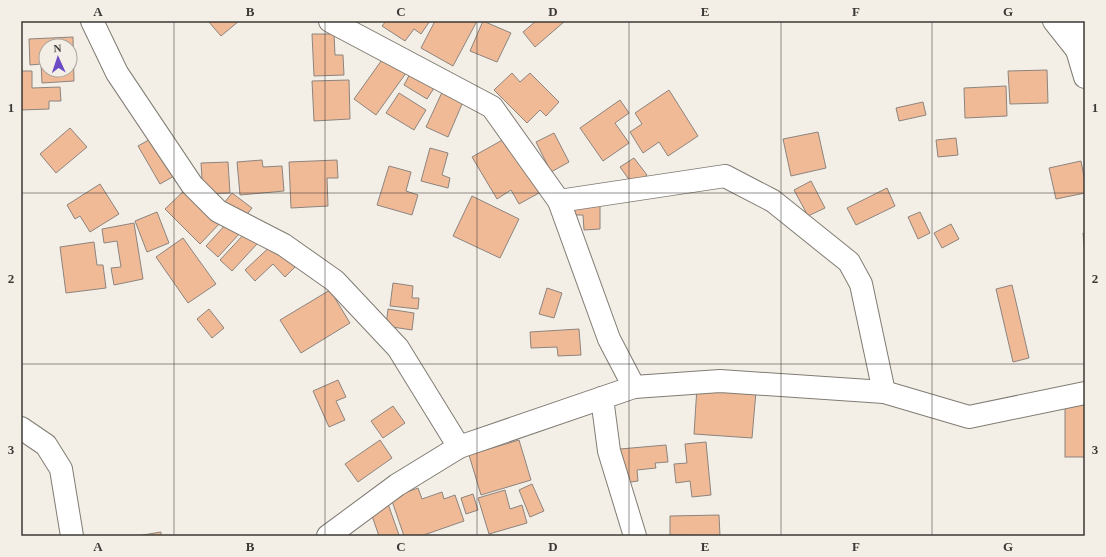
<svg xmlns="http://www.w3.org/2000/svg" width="1106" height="557" font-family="Georgia,serif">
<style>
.building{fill:#f1ba97;stroke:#8c847e;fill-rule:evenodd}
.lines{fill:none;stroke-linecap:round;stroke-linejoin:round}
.minor-casing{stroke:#807c74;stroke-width:24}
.minor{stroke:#fff;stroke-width:22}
.grid{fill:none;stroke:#3b3935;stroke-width:1;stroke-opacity:0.55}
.neatline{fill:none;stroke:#3b3935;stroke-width:1.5}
.grid-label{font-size:13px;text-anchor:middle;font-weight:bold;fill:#3b3935}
</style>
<rect width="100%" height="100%" fill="#f4efe6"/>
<g class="building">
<path d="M208 21H239L221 36Z"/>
<path d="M386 21H430L421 34 414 29 405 41 382 26Z"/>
<path d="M435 21H477L453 66 421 48Z"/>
<path d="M483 21 511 33 497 62 470 51Z"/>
<path d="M536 21H565L535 47 523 32Z"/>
<path d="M312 34H334L335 55H343L344 75 314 76Z"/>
<path d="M73 37 74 81 42 83 41 64 30 65 29 39ZM46 46H70V70H46Z"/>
<path d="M384 57 406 73 376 115 354 99Z"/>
<path d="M412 70 436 85 427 99 404 85Z"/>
<path d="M1047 70 1048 103 1010 104 1008 71Z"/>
<path d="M21 71H32V88L60 87 61 101H49V109L21 110Z"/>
<path d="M512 73 520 82 530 73 559 102 546 116 540 110 527 123 494 90Z"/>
<path d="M349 80 350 119 314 121 312 81Z"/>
<path d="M1006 86 1007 116 965 118 964 88Z"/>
<path d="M444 88 465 97 448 137 426 127Z"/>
<path d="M669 90 698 136 668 156 659 142 643 153 630 132 642 124 635 113Z"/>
<path d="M399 93 426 110 414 130 386 113Z"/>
<path d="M620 100 629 113 615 123 629 143 603 161 580 128Z"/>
<path d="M923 102 926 115 899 121 896 108Z"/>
<path d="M70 128 87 147 56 173 40 154Z"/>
<path d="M818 132 826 168 791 176 783 139Z"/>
<path d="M554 133 569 162 551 172 536 142Z"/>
<path d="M154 137 176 175 160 184 138 146Z"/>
<path d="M506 138 539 193 519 204 511 190 497 199 472 157Z"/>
<path d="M956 138 958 155 938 157 936 140Z"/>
<path d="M430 148 448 153 442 175 450 178 448 188 421 181Z"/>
<path d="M634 158 647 175 633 185 620 167Z"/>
<path d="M262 160 263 167 282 166 284 191 240 195 237 162Z"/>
<path d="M337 160 338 178H327L328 206 291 208 289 162Z"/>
<path d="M1081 161 1085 182V193L1056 199 1049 168Z"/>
<path d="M228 162 230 193 203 194 201 163Z"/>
<path d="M389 166 411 172 406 191 418 195 412 215 377 205Z"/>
<path d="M811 181 825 208 808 216 794 190Z"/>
<path d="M100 184 119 214 90 232 80 216 75 219 67 205Z"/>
<path d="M188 187 222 221 200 244 165 209Z"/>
<path d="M887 188 895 206 856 225 847 208Z"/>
<path d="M232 193 252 208 244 218 224 203Z"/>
<path d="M472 196 519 219 500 258 453 236Z"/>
<path d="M600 201V229L584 230 583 215H570V202Z"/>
<path d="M157 212 169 243 147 252 135 221Z"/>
<path d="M920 212 930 233 918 239 908 217Z"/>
<path d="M228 222 240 233 218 257 206 246Z"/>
<path d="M134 223 143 279 114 285 111 268 121 267 117 241 104 243 102 229Z"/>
<path d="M951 224 959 239 942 248 934 233Z"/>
<path d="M245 233 257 244 232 271 220 260Z"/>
<path d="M1083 233H1085V255Z"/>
<path d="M183 238 216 284 188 303 156 257Z"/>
<path d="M94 242 97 265H103L106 288 66 293 60 247Z"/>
<path d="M275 242 297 265 285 277 273 264 255 281 245 270Z"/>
<path d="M393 283 413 286 412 298H419L418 309 390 306Z"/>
<path d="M1012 285 1029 358 1013 362 996 289Z"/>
<path d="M547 288 562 293 554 318 539 314Z"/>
<path d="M330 290 350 323 301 353 280 320Z"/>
<path d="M209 309 224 328 212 338 197 319Z"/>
<path d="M388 309 414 313 412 330 386 326Z"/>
<path d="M579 329 581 355 558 356 557 347 531 348 530 332Z"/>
<path d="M338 380 346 397 336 401 345 420 329 427 313 391Z"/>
<path d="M697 387 756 391 752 438 694 434Z"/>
<rect x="1065" y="400" width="20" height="57"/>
<path d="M393 406 405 423 383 438 371 421Z"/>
<path d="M380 440 392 458 358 482 345 464Z"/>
<path d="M519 440 531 480 481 495 469 455Z"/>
<path d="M706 442 711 495 692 497 690 481 676 483 674 464 687 463 685 444Z"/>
<path d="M666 445 668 462 655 463 656 468 637 470 638 481 623 483 620 449Z"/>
<path d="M532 484 544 511 530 517 519 490Z"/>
<path d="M418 488 422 499 442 492 444 499 455 495 464 521 421 536H404L391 498Z"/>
<path d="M505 490 510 509 522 505 527 523 489 534 478 498Z"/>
<path d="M473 494 478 510 466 514 461 498Z"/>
<path d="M387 501 399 535 397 536H379L369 507Z"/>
<path d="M719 515 720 536 670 535V516Z"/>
<path d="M161 532V536H137Z"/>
</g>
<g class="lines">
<g class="minor-casing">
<g id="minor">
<path d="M92 21 117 73 192 185 218 211 284 245 335 281 398 348 459 447"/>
<path d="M330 21 492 107 559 201 609 339 634 387"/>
<path d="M1054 21 1077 50"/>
<path d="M1080 21 1077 50 1085 77"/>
<path d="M559 201 725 176 773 201 849 262 861 284 884 392"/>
<path d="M602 398 609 451 635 536"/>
<path d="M21 428 46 445 61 469 72 536"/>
<path d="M328 536 397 485 459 447 634 387 720 381 884 392 969 417 1085 393"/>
</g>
</g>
<use href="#minor" class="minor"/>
</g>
<path class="grid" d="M174 21V536M325 21V536M477 21V536M629 21V536M781 21V536M932 21V536M21 193H1085M21 364H1085"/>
<rect width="1106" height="557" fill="none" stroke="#f4efe6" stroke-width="44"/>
<g transform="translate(58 58) rotate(357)"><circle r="19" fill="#f4efe6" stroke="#aaa69f"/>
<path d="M0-3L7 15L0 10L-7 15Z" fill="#6c4bc5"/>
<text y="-6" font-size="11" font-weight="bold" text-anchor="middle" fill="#3b3935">N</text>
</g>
<rect x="22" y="22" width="1062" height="513" class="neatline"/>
<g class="grid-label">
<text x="98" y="16">A</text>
<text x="250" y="16">B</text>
<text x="401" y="16">C</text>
<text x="553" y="16">D</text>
<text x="705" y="16">E</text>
<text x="856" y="16">F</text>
<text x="1008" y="16">G</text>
<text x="11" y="112">1</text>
<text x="1095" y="112">1</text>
<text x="11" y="283">2</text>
<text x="1095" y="283">2</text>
<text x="11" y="454">3</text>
<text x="1095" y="454">3</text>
<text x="98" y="551">A</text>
<text x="250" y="551">B</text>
<text x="401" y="551">C</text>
<text x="553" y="551">D</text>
<text x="705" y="551">E</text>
<text x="856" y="551">F</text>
<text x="1008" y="551">G</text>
</g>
</svg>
